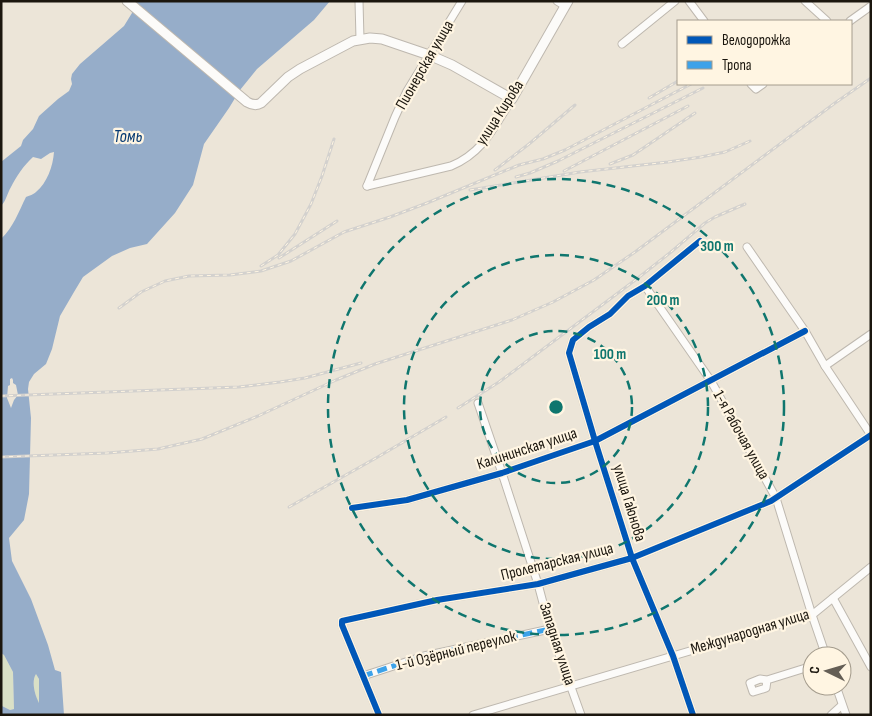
<svg xmlns="http://www.w3.org/2000/svg" width="872" height="716" font-family="'Sofia Sans Condensed',sans-serif">
<style>
.green{fill:#dae0c6}
.water{fill:#96adc9;fill-rule:evenodd}
.lines{fill:none;stroke-linecap:round;stroke-linejoin:round}
.minor-casing{stroke:#beb8af;stroke-width:9}
.major-casing{stroke:#beb8af;stroke-width:11}
.minor{stroke:#fcfbf9;stroke-width:7}
.major{stroke:#fcfbf9;stroke-width:9}
.rail-casing{stroke:#d3d1ce;stroke-width:3}
.rail{stroke:#fff5e2;stroke-width:1;stroke-dasharray:4;stroke-linecap:butt}
.quiet{stroke:#3da2e9;stroke-width:5;stroke-dasharray:10 5;stroke-linecap:butt}
.cycleway-casing{stroke:#fff5e2;stroke-width:9}
.cycleway{stroke:#0057b8;stroke-width:6}
.ring{fill:none;stroke:#0f766e;stroke-width:2.5;stroke-dasharray:9 6}
.labels{text-anchor:middle;dominant-baseline:central;stroke-width:4.5;stroke-linejoin:round;paint-order:stroke}
.street-label{font-size:16px;fill:#1b160e;stroke:#fff5e2}
.water-label{font-size:18px;font-style:italic;fill:#063a73;stroke:#fff5e2}
.centre{fill:#0f766e;stroke:#fff5e2;stroke-width:2.5}
.ring-label{font-size:15px;text-anchor:middle;font-weight:bold;fill:#0f766e;stroke:#fff5e2;stroke-width:4.5;stroke-linejoin:round;paint-order:stroke}
</style>
<rect width="100%" height="100%" fill="#ece5d8"/>
<g class="green">
<path d="M1 653 4 655 13 672 14 709 10 710 2 706 1 703Z"/>
<path d="M36 673 39 679V704C35 695 31 683 36 673Z"/>
</g>
<path class="water" d="M130 1H330L314 20 257 69 240 90 229 108 204 144 193 185 175 213 147 244 130 248 112 256 83 277 74 292 60 316 52 349 46 364 34 374 29 382 28 389 31 418 29 494 24 520 9 538 12 561 31 599 48 645 55 670 61 672 64 715H1V703L2 706 10 710 14 709 13 672 4 655 1 653V239C13 228 19 211 26 197 29 196 34 194 36 192 47 183 53 166 54 152L50 153 41 159 33 157C24 165 16 177 11 187 7 194 6 201 1 206V162L21 146 23 140 33 129 39 116 58 99 69 91 72 84 71 79 72 74 80 64 124 26 132 13ZM12 378 13 380V383L16 385 18 395 14 400 11 408 7 398 8 386 10 385V379ZM36 674 39 679V703C35 695 31 682 36 674Z"/>
<g class="lines">
<g class="minor-casing">
<g id="minor">
<path d="M359 1 360 39"/>
<path d="M557 1 565 6"/>
<path d="M689 1 704 21"/>
<path d="M805 1 827 21"/>
<path d="M850 21 871 6"/>
<path d="M622 44 675 1"/>
<path d="M751 84 756 89 763 84"/>
<path d="M367 186 395 117 407 91 462 1"/>
<path d="M367 186 451 166C483 153 494 127 512 99"/>
<path d="M747 247 805 331 825 366 871 435"/>
<path d="M645 286 711 381 776 498 812 615 826 656"/>
<path d="M825 366 871 334"/>
<path d="M478 403 502 473 538 584 550 629 581 715"/>
<path d="M352 508 407 500 502 473 595 441 805 331"/>
<path d="M833 598 871 667"/>
<path d="M363 676 424 656 550 629"/>
<path d="M767 680 766 688 753 692 750 683 760 679 767 680 812 666"/>
<path d="M836 686 846 715"/>
<path d="M379 715 342 625V621L437 600 538 584 632 558 771 501 871 435"/>
<path d="M473 715 812 615 871 567"/>
<path d="M693 715 673 656 632 558 595 441 569 353 573 340 589 327 610 314 628 296 645 286 700 241"/>
<path d="M831 715 842 705"/>
</g>
</g>
<g class="major-casing">
<path id="major" d="M127 1 247 102C252 105 256 106 261 103L288 77 300 69 353 41 370 38 382 39 429 55 452 65 512 99 568 1"/>
</g>
<use href="#minor" class="minor"/>
<use href="#major" class="major"/>
<g class="rail-casing">
<g id="rail">
<path d="M649 98 678 81"/>
<path d="M610 164 633 155 695 113"/>
<path d="M495 170 529 144 575 105"/>
<path d="M564 171 688 106"/>
<path d="M516 177 530 173 558 161 703 88"/>
<path d="M470 190 580 172 668 162 701 157 725 152 750 141"/>
<path d="M279 258 337 221"/>
<path d="M261 266 278 255 295 234 311 204 322 176 334 139"/>
<path d="M119 308 141 292 165 281 189 276 230 275 261 271 291 261 344 232 390 217 427 203 519 165 543 159 565 150 691 84"/>
<path d="M1 396 239 387 280 382 305 378 361 363"/>
<path d="M458 408 499 382 638 278 671 252 705 223 715 217 745 204"/>
<path d="M1 457 107 453 158 449 202 439 258 416 336 380 375 364 512 320 553 302 594 280 635 252 835 103 871 78"/>
<path d="M289 507 376 458 446 417"/>
</g>
</g>
<use href="#rail" class="rail"/>
<path class="quiet" d="M363 676 424 656 550 629"/>
<g class="cycleway-casing">
<g id="cycleway">
<path d="M352 508 407 500 502 473 595 441 805 331"/>
<path d="M379 715 342 625V621L437 600 538 584 632 558 771 501 871 435"/>
<path d="M693 715 673 656 632 558 595 441 569 353 573 340 589 327 610 314 628 296 645 286 700 241"/>
</g>
</g>
<use href="#cycleway" class="cycleway"/>
</g>
<g class="ring">
<circle cx="556" cy="407" r="76"/>
<circle cx="556" cy="407" r="152"/>
<circle cx="556" cy="407" r="228"/>
</g>
<g class="labels">
<g class="street-label">
<text transform="translate(425 65) rotate(-60)">Пионерская улица</text>
<text transform="translate(500 113) rotate(-57)">улица Кирова</text>
<text transform="translate(741 435) rotate(61)">1-я Рабочая улица</text>
<text transform="translate(527 449) rotate(-18)">Калининская улица</text>
<text transform="translate(629 503) rotate(73)">улица Гаюнова</text>
<text transform="translate(557 562) rotate(-14)">Пролетарская улица</text>
<text transform="translate(750 632) rotate(-17)">Международная улица</text>
<text transform="translate(557 644) rotate(72)">Западная улица</text>
<text transform="translate(456 651) rotate(-14)">1-й Озёрный переулок</text>
</g>
<g class="water-label">
<text x="128" y="136">Томь</text>
</g>
</g>
<circle cx="556" cy="407" r="8" class="centre"/>
<g class="ring-label">
<text x="717" y="251">300 m</text>
<text x="663" y="305">200 m</text>
<text x="610" y="359">100 m</text>
</g>
<rect width="872" height="716" fill="none" stroke="#1b160e" stroke-width="5"/>
<rect x="677" y="20" width="175" height="65" fill="#fff5e2" stroke="#a49c8d"/>
<rect x="687" y="36" width="25" height="8" fill="#0057b8" stroke="#a49c8d"/>
<text x="722" y="45" font-size="15" fill="#1b160e">Велодорожка</text>
<rect x="687" y="61" width="25" height="8" fill="#3da2e9" stroke="#a49c8d"/>
<text x="722" y="70" font-size="15" fill="#1b160e">Тропа</text>
<g transform="translate(827 671) rotate(275)"><circle r="24" fill="#fff5e2" stroke="#a49c8d"/>
<path d="M0-4L9 19L0 12L-9 19Z" fill="#645e55"/>
<text y="-8" font-size="14" font-weight="bold" text-anchor="middle" fill="#1b160e">С</text>
</g>
</svg>
